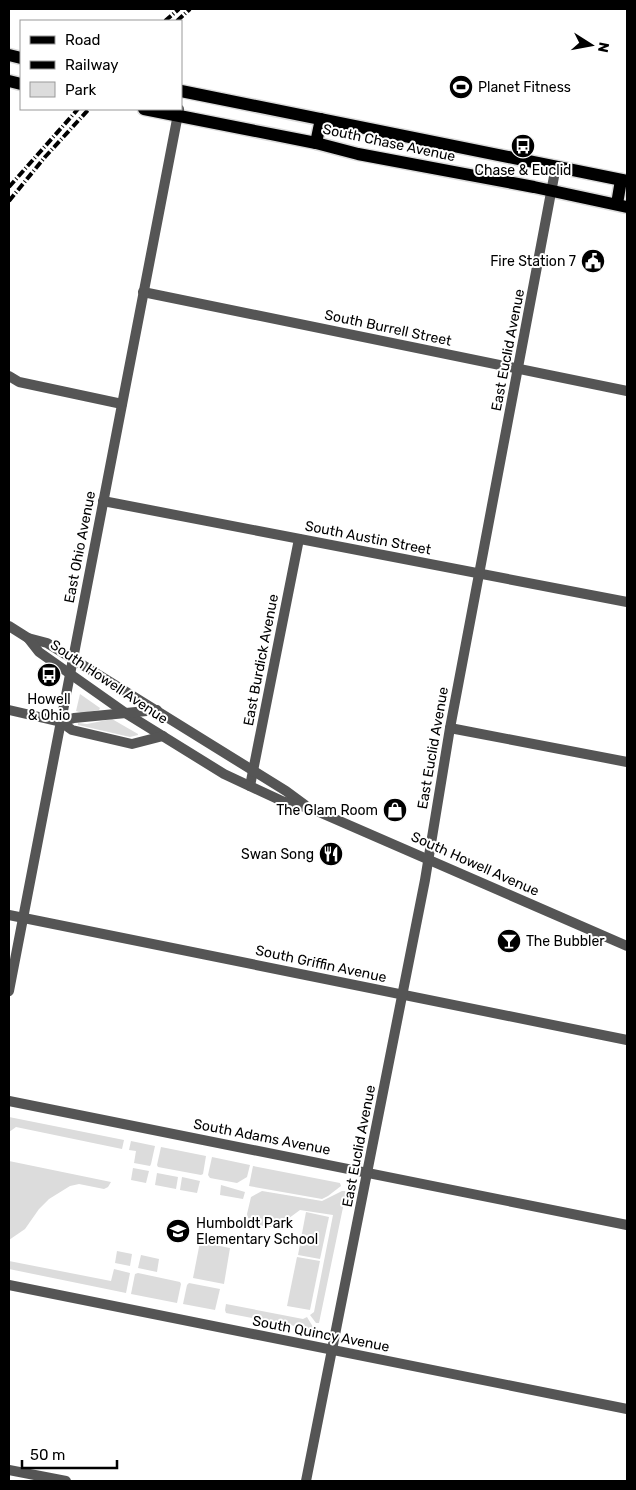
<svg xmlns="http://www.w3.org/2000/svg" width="636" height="1490" font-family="Rubik,sans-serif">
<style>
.green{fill:#dcdcdc}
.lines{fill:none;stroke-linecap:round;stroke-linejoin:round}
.primary-casing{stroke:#dbdbdb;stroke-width:15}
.minor{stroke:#555;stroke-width:10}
.tertiary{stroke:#555;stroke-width:10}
.primary{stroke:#000;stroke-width:12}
.rail{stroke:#000;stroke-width:4;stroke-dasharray:8 2.5 1 2.5;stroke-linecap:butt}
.labels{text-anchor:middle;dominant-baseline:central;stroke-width:4;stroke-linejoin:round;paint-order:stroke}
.poi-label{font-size:14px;fill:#000;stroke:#fff;text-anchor:start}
.street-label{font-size:14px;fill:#000;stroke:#fff}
</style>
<rect width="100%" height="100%" fill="#fff"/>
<g class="green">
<path d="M80 694 100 708 99 710 82 713 76 711Z"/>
<path d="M112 719 138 734V735L130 737 78 725V723L87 724Z"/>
<path d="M9 1117 124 1140 122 1149 16 1127 9 1132Z"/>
<path d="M131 1141 155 1146 151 1164 150 1166 134 1163 136 1151 129 1150Z"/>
<path d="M161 1147 206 1156 203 1174 201 1175 158 1167 157 1165Z"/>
<path d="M212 1157 250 1165 247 1177 237 1183 210 1178 208 1175Z"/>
<path d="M9 1161 111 1182 108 1187 104 1189 79 1184 70 1186 49 1199 39 1209 25 1229 9 1240Z"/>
<path d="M253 1166 340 1183 341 1186 328 1196 322 1199 249 1186Z"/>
<path d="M133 1168 149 1171 146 1183 131 1180Z"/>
<path d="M157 1173 178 1177 176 1189 155 1185Z"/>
<path d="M182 1177 200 1181 197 1193 180 1190Z"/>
<path d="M221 1185 245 1192 243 1199 220 1195Z"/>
<path d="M262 1191 322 1201 342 1191H345L346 1193 319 1323H316L310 1315 314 1312 333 1215 300 1210 277 1227C268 1228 254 1225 248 1218L247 1214 251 1197Z"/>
<path d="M306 1212 329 1217 320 1259 298 1255Z"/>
<path d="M200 1242 230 1248 224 1284 193 1278Z"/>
<path d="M117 1251 132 1254 130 1266 115 1263Z"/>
<path d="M141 1255 159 1259 157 1272 138 1268Z"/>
<path d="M297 1257 320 1261 310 1310 287 1306Z"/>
<path d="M9 1261 111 1281 114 1269 130 1273 126 1293 9 1269Z"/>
<path d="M138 1273 180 1282 181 1284 177 1303 131 1294 135 1274Z"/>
<path d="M189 1283 220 1289 215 1310 183 1304 187 1285Z"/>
<path d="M226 1304 303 1319 307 1317 313 1327 311 1329 226 1313 225 1310Z"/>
</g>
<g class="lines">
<g class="primary-casing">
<g id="primary">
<path d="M9 55 21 58"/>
<path d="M9 81 21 84"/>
<path d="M181 91 627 181"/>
<path d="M144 109 316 143 358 154 534 187 627 207"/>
<path d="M316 143 321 119"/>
<path d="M617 204 621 180"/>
</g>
</g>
<g class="minor">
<path d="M143 292 627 391"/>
<path d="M9 376 19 382 122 404"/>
<path d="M103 501 627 602"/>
<path d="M450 728 627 762"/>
<path d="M250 786 299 539"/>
<path d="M9 915 627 1040"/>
<path d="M9 991 179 109"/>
<path d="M9 1101 627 1225"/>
<path d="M9 1285 627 1409"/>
<path d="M9 1470 66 1481"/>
<path d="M306 1481 425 880 450 728 556 166"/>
</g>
<g class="tertiary">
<path d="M9 626 28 638 47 643 73 659 286 791 305 805"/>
<path d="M28 638 39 652 127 714 224 774 282 801 312 809 627 946"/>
<path d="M9 710 61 722 72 730 132 744 163 736"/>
<path d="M61 722 74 718 157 710"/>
</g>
<use href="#primary" class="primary"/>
<g class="rail">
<path d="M165 21 179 9"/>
<path d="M177 21 190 9"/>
<path d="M9 187 78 109"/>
<path d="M9 201 45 157 89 109"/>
</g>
</g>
<defs>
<g id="stadium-disc" transform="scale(1.25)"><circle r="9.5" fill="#000" stroke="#fff"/><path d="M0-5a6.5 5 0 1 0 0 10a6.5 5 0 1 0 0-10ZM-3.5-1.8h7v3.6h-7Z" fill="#fff"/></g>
<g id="bus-disc" transform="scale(1.25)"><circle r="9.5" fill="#000" stroke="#fff"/><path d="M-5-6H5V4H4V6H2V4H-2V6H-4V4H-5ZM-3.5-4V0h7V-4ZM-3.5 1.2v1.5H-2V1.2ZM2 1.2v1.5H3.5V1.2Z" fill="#fff"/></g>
<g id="civic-disc" transform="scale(1.25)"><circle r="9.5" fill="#000" stroke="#fff"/><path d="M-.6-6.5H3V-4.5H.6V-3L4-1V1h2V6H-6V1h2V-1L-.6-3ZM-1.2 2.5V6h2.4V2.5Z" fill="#fff"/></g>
<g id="shop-disc" transform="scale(1.25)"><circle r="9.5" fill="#000" stroke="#fff"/><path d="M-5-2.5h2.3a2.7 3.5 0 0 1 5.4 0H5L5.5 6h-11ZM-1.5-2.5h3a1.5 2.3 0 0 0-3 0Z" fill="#fff"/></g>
<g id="restaurant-disc" transform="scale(1.25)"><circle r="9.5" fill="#000" stroke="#fff"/><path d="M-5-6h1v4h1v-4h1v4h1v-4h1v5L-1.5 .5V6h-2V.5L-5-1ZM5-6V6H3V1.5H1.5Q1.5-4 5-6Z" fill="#fff"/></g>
<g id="bar-disc" transform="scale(1.25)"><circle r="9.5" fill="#000" stroke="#fff"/><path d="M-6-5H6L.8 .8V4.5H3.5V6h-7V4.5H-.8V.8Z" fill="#fff"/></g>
<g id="school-disc" transform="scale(1.25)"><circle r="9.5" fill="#000" stroke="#fff"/><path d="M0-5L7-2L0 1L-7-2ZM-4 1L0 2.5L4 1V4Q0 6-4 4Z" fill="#fff"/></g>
</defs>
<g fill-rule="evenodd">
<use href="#stadium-disc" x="461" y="87"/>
<use href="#bus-disc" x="523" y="146"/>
<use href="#civic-disc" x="593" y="261"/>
<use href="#bus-disc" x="49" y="675"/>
<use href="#shop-disc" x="395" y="810"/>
<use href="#restaurant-disc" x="331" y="854"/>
<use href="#bar-disc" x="509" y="941"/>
<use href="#school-disc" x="178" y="1231"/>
</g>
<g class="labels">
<g class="poi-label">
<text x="478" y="87">Planet Fitness</text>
<text x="523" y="170" text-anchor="middle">Chase &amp; Euclid</text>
<text x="576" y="261" text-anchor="end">Fire Station 7</text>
<text x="49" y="699" text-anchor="middle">Howell<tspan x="49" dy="16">&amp; Ohio</tspan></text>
<text x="378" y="810" text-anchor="end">The Glam Room</text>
<text x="314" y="854" text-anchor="end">Swan Song</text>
<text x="526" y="941">The Bubbler</text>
<text x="196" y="1223">Humboldt Park<tspan x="196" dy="16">Elementary School</tspan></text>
</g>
<g class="street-label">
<text transform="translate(389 143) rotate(12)">South Chase Avenue</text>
<text transform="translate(388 328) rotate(12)">South Burrell Street</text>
<text transform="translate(508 350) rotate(-79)">East Euclid Avenue</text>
<text transform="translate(368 538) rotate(11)">South Austin Street</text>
<text transform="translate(80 547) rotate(-79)">East Ohio Avenue</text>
<text transform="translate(261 660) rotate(-79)">East Burdick Avenue</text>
<text transform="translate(109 682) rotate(34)">South Howell Avenue</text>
<text transform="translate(433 748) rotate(-80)">East Euclid Avenue</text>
<text transform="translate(475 864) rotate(24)">South Howell Avenue</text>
<text transform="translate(321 964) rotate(12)">South Griffin Avenue</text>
<text transform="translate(262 1137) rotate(11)">South Adams Avenue</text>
<text transform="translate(359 1146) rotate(-79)">East Euclid Avenue</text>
<text transform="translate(321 1334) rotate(11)">South Quincy Avenue</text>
</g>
</g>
<rect width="636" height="1490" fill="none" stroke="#000000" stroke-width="20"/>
<rect x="20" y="20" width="162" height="90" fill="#ffffff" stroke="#999999"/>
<rect x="30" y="36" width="25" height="8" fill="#000000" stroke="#999999"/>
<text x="65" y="45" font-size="15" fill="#000000">Road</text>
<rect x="30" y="61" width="25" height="8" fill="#000000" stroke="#999999"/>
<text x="65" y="70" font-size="15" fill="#000000">Railway</text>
<rect x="30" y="82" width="25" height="15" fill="#dcdcdc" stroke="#999999"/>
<text x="65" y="95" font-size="15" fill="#000000">Park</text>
<g transform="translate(591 45) rotate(101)" stroke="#ffffff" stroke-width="4" paint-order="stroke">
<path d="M0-4L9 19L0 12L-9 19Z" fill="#000000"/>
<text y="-8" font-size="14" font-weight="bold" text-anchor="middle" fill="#000000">N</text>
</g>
<path d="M22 1460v8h95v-8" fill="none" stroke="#000000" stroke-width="2.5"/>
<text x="30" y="1460" font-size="15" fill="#000000" stroke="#ffffff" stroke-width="4" paint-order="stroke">50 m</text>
</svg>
